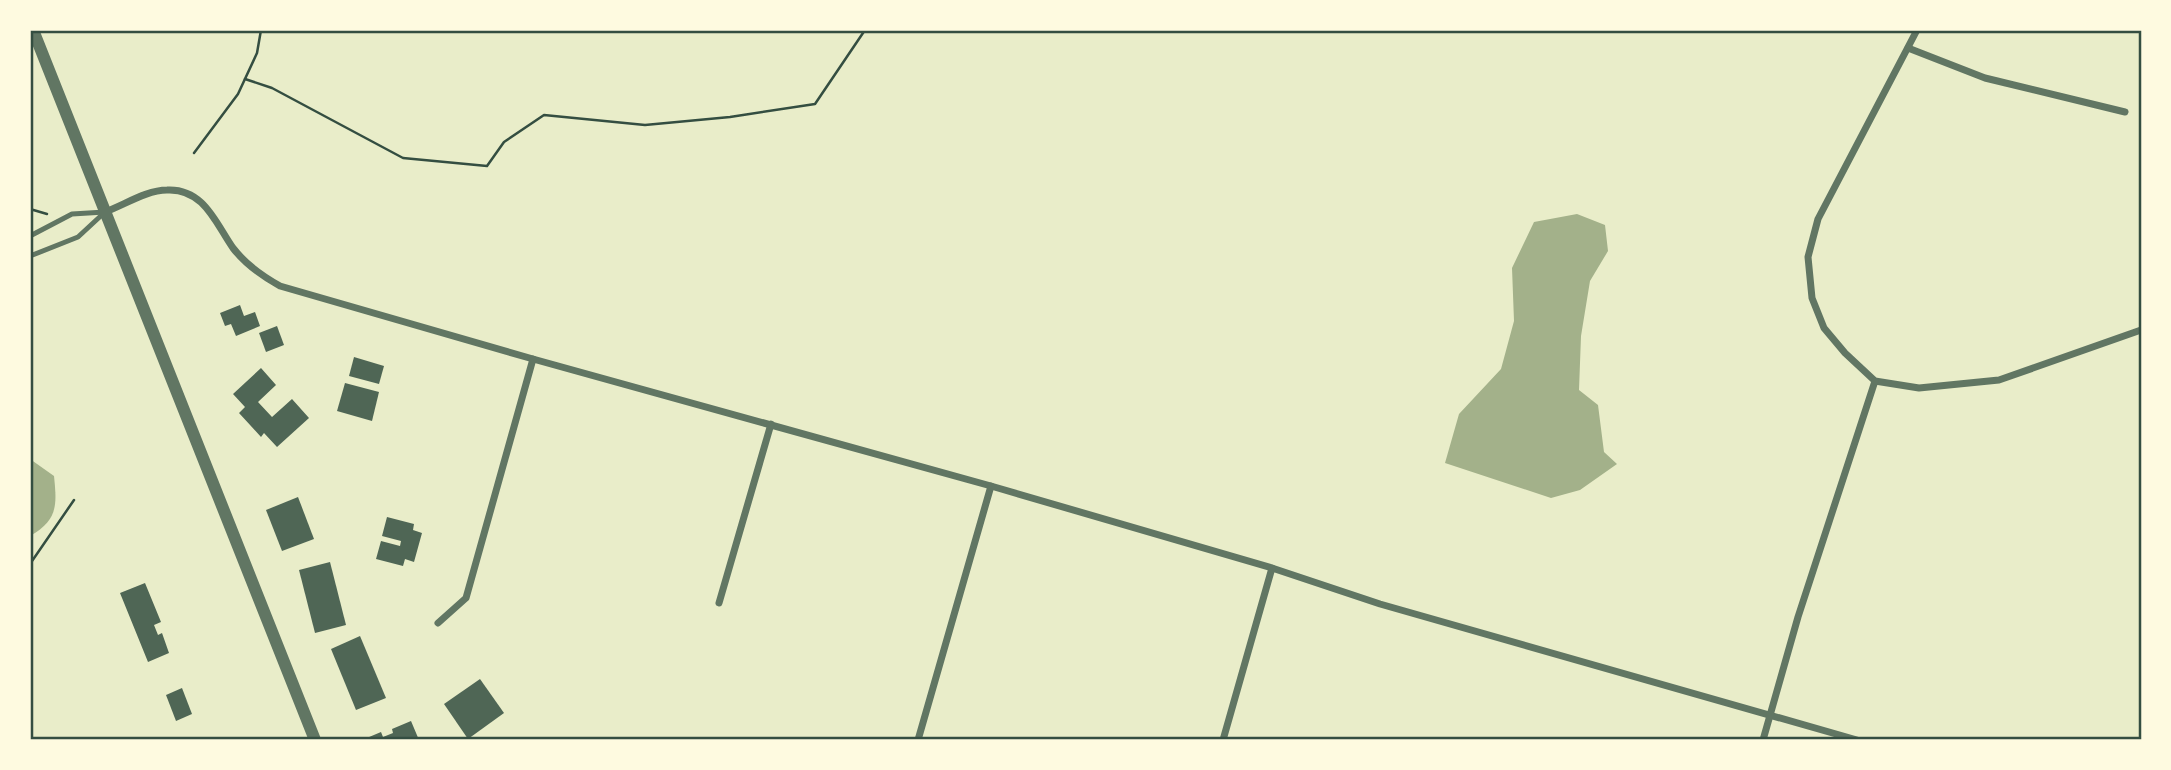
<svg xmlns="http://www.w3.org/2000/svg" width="2171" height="770" font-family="'PT Sans',sans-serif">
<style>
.water{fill:#a3b18a}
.building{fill:#4f6655}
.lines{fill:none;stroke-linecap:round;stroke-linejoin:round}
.path{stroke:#344e41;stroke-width:2.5}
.service{stroke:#617663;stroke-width:5}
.minor{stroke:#617663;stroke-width:7}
.tertiary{stroke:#617663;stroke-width:12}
.neatline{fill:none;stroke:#344e41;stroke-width:2.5}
</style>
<rect width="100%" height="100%" fill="#e9edc9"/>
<g class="water">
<path d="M1577 214 1605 225 1608 251 1590 281 1581 336 1579 390 1598 405 1604 452 1617 464 1580 490 1551 498 1445 463 1459 414 1501 369 1514 321 1512 268 1534 222Z"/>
<path d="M30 459 54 476C57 505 58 520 30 536Z"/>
</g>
<g class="building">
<path d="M240 305 244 316 255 312 260 326 236 336 231 324 225 326 220 313Z"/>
<path d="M277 326 284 345 266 352 259 333Z"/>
<path d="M354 357 384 366 379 384 349 376Z"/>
<path d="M261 368 276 385 258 402 272 417 292 399 309 418 277 447 264 433 261 437 239 413 245 407 233 394Z"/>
<path d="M345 383 379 392 372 421 337 411Z"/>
<path d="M298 497 314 539 282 551 266 510Z"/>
<path d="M387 517 414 524 413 530 422 533 414 562 405 559 403 566 376 559 381 541 400 546 401 541 382 536Z"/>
<path d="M330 562 346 625 315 633 299 570Z"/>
<path d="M145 583 161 622 154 625 158 635 162 633 169 653 148 662 120 593Z"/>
<path d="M360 636 386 698 356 710 331 649Z"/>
<path d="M480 679 504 713 468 739 444 704Z"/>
<path d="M182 688 192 714 176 721 166 695Z"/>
<path d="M411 721 419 740H362L381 732 383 737 393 733 392 729Z"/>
</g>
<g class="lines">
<g class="path">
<path d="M245 79 272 88 403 158 487 166 504 142 544 115 645 125 730 117 815 104 865 30"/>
<path d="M194 153 238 94 257 53 261 30"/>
<path d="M30 209 47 214"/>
<path d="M30 564 74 500"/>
</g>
<g class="service">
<path d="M30 236 72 214 105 212"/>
<path d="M30 256 78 237 105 212"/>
</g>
<g class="minor">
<path d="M1917 30 1818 219 1808 257 1812 298 1824 328 1845 353 1875 381 1919 388 1999 380 2141 330"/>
<path d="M1908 48 1985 78 2125 112"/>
<path d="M105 212C124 205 147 190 167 190 204 188 216 224 233 248 246 265 262 276 280 286L533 359 991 486 1272 568 1380 604 1857 740"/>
<path d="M719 603 771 424"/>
<path d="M438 623 466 598 533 359"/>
<path d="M918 740 991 486"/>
<path d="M1223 740 1272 568"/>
<path d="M1763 740 1798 617 1875 381"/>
</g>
<path class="tertiary" d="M33 30 315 740"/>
</g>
<rect width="2171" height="770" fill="none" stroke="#fefae0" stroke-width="63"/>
<rect x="32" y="32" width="2108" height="706" class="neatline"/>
</svg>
